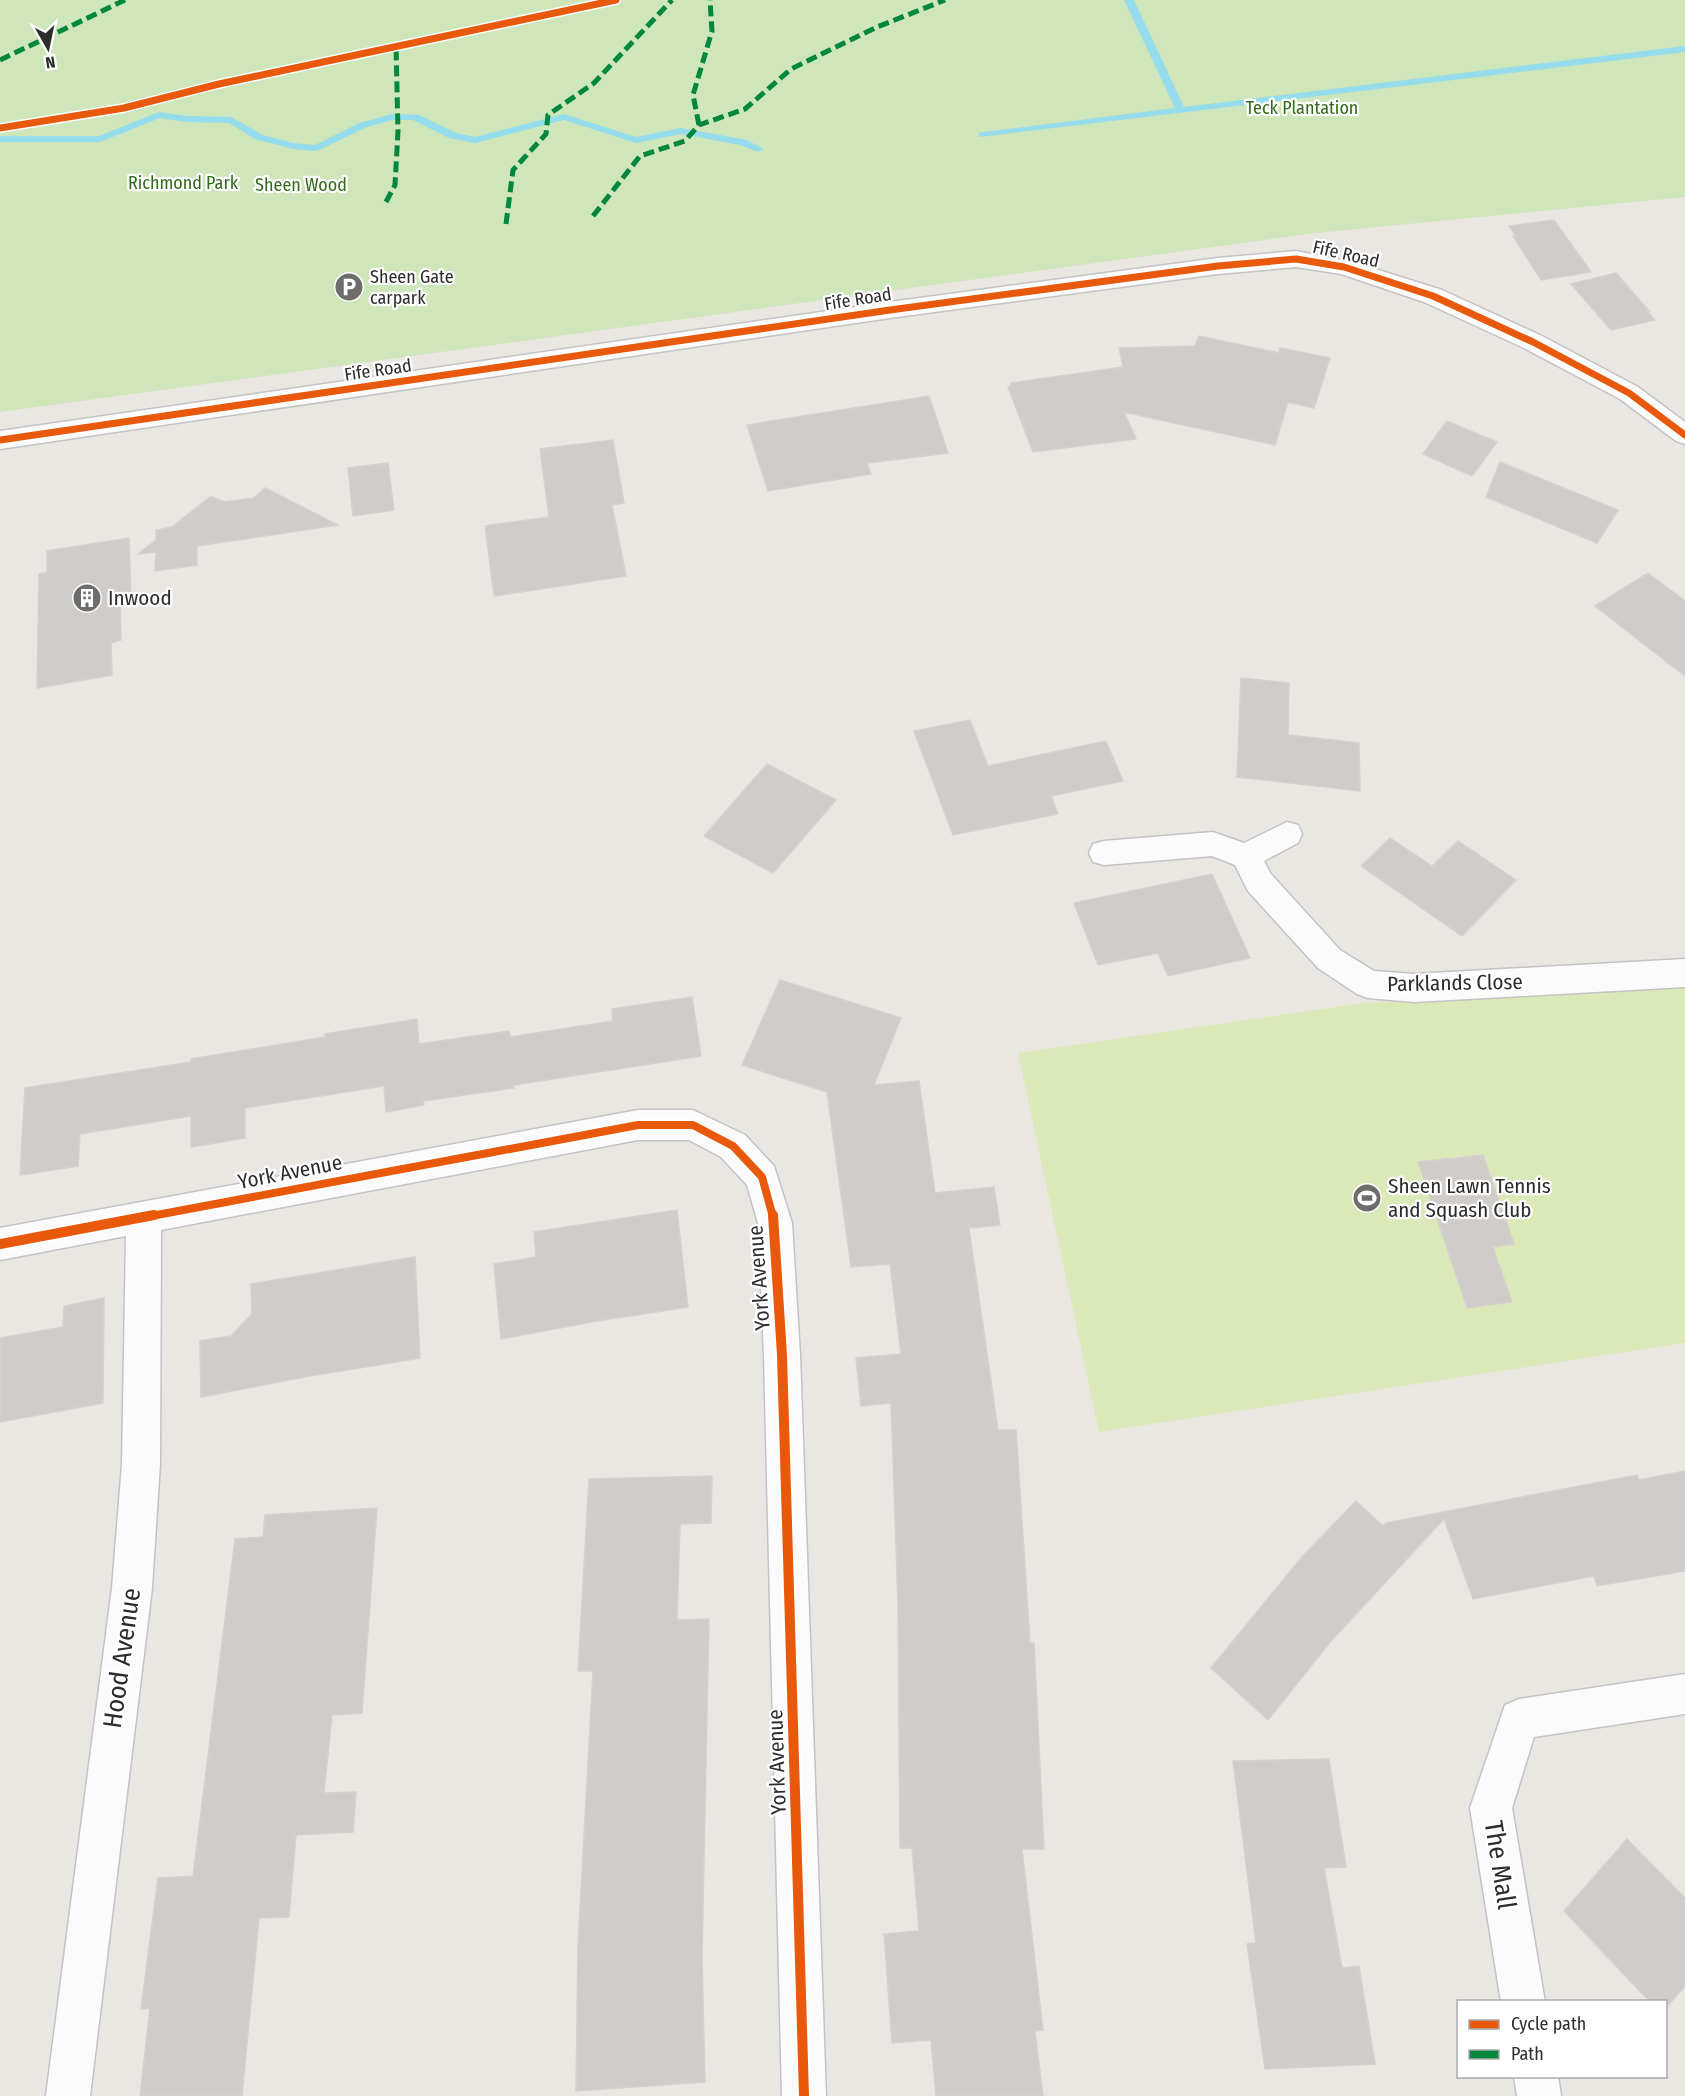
<svg xmlns="http://www.w3.org/2000/svg" width="1685" height="2096" font-family="'Fira Sans Condensed',sans-serif">
<style>
.green{fill:#cfe5ba}
.pitch{fill:#dbe9b8}
.lines{fill:none;stroke-linecap:round;stroke-linejoin:round}
.stream{fill:#95dcec;fill-rule:evenodd}
.building{fill:#cfccc9;stroke:#d5d1ce;stroke-width:1.5}
.minor-casing{stroke:#c3c3c3;stroke-width:3}
.minor{fill:#fcfbfb;fill-rule:evenodd}
.quiet{stroke:#00873e;stroke-width:5;stroke-dasharray:11 5;stroke-linecap:butt}
.cycleway-far2-casing{stroke:#fff;stroke-width:10}
.cycleway-far1-casing{stroke:#fff;stroke-width:12}
.cycleway-casing{stroke:#fff;stroke-width:14}
.cycleway-far2{stroke:#e8590c;stroke-width:7}
.cycleway-far1{stroke:#e8590c;stroke-width:8}
.cycleway{stroke:#e8590c;stroke-width:10}
.labels{text-anchor:middle;dominant-baseline:central;stroke-width:4.5;stroke-linejoin:round;paint-order:stroke}
.far-park-label{font-size:18px;fill:#316b1a;stroke:#fff}
.far-street-label{font-size:18px;fill:#2c2c2c;stroke:#fff}
.far-poi-label{font-size:18px;fill:#2c2c2c;stroke:#fff;text-anchor:start}
.poi-label{font-size:21px;fill:#2c2c2c;stroke:#fff;text-anchor:start}
.street-label{font-size:21px;fill:#2c2c2c;stroke:#fff}
.near-street-label{font-size:26px;fill:#2c2c2c;stroke:#fff}
</style>
<rect width="100%" height="100%" fill="#eae6e2"/>
<path class="green" d="M0 0H1685V197L1316 233 0 412Z"/>
<path class="pitch" d="M1685 985V1343L1099 1432 1018 1053 1364 1003Z"/>
<g class="lines">
<g class="stream">
<path d="M1124 0H1134L1184 107 1685 46V52L979 137V133L983 132 1175 108Z"/>
<path d="M159 112 186 116 231 117 263 135 293 143 315 145 359 123 392 114 419 115 456 133 475 137 564 114 636 137 681 128 747 140 763 149 758 152 740 145 681 134 636 143 564 120 475 143 449 138 413 120H392L367 127 317 151 293 149 255 139 229 123 186 122 160 118 100 142H0V136H99Z"/>
</g>
</g>
<g class="building">
<path d="M1554 220 1591 272 1541 280 1513 236H1516L1509 226Z"/>
<path d="M1616 273 1649 311H1647L1655 320 1611 330 1571 284Z"/>
<path d="M1199 336 1279 353 1280 348 1330 358 1314 408 1288 402 1275 445 1124 412 1136 439 1033 452 1008 387 1011 386V383L1123 367 1119 348 1195 346Z"/>
<path d="M929 396 948 453 867 463 871 474 768 491 747 425Z"/>
<path d="M1447 421 1497 442 1472 476 1423 454Z"/>
<path d="M613 440 624 503 612 505 626 576 494 596 485 526 549 517 540 449Z"/>
<path d="M1500 462 1618 510 1597 543 1486 497Z"/>
<path d="M388 463 394 510 353 516 348 468Z"/>
<path d="M265 488 338 525 197 546V565L155 571 156 552 138 554 156 540V530L172 527 211 496 224 502 254 498Z"/>
<path d="M129 538 131 597 120 599 121 640 111 643 112 675 37 688 39 574 47 572V551Z"/>
<path d="M1648 573 1685 601V676L1595 606Z"/>
<path d="M1241 678 1289 683 1288 735 1359 743 1360 791 1237 777Z"/>
<path d="M970 720 988 766 1106 741 1123 781 1051 796 1058 814 953 835 914 731Z"/>
<path d="M767 764 836 800 773 873 704 836Z"/>
<path d="M1390 838 1432 866 1458 841 1516 880 1462 936 1361 866Z"/>
<path d="M1212 874 1250 958 1168 976 1158 953 1098 965 1074 903Z"/>
<path d="M780 980 901 1018 874 1085 919 1081 935 1193 994 1187 1000 1225 969 1228 998 1430H1016L1030 1643H1034L1044 1849H1022L1043 2030 1035 2031 1043 2096H936L931 2040 892 2043 884 1934 919 1931 912 1848H900L898 1604 891 1403 861 1406 856 1358 901 1354 890 1264 851 1267 827 1092 742 1065Z"/>
<path d="M692 997 701 1056 514 1085V1088L423 1101 424 1105 386 1112 384 1086 245 1108V1138L191 1147V1116L80 1134 78 1166 20 1175 25 1088 191 1062V1059L325 1037V1034L417 1019 419 1044 509 1031 510 1037 613 1021 612 1009Z"/>
<path d="M1483 1155 1514 1244 1493 1247 1512 1302 1467 1308 1418 1162Z"/>
<path d="M677 1210 688 1307 597 1321 501 1339 494 1264 536 1257 534 1232Z"/>
<path d="M415 1257 420 1358 310 1376 201 1397 200 1341 231 1336 252 1314 251 1284Z"/>
<path d="M104 1298 103 1403 0 1422V1338L63 1327 64 1306Z"/>
<path d="M1685 1471V1571L1597 1586 1594 1576 1473 1599 1444 1519 1331 1641 1268 1720 1211 1668 1301 1558 1356 1501 1383 1526 1386 1523 1611 1480 1637 1475 1639 1480Z"/>
<path d="M712 1476 711 1523 680 1524 677 1620 709 1619 702 1957 705 2082 576 2091 578 1945 593 1671H578L589 1479Z"/>
<path d="M377 1508 362 1713 332 1715 324 1793 356 1792 353 1832 296 1835 289 1917 259 1918 242 2096H140L150 2008 141 2009 158 1878 193 1876 235 1539 263 1537 265 1515Z"/>
<path d="M1329 1759 1346 1867 1324 1868 1342 1968 1359 1966 1375 2064 1265 2069 1247 1944 1256 1943 1233 1761Z"/>
<path d="M1627 1839 1685 1898V1986L1665 2009V2001H1649L1564 1911Z"/>
</g>
<g class="lines">
<g class="minor-casing">
<g id="minor">
<path d="M1296 251 1353 262 1442 290 1542 336 1638 387 1685 422V444L1676 441 1620 399 1524 348 1424 302 1341 274 1296 267 1218 274 890 318 0 449V431L890 302 1218 258Z"/>
<path d="M1287 822 1298 825 1302 834 1298 843 1264 861 1270 873 1340 950 1374 971 1414 974 1685 959V987L1414 1002 1368 998 1357 994 1318 968 1248 891 1235 865 1212 856 1104 865 1093 862 1089 853 1093 844 1104 841 1213 832 1244 843Z"/>
<path d="M638 1110H693L745 1135 774 1166 792 1223 800 1355 826 2096H782L764 1355 758 1223 747 1185 721 1157 689 1140H638L161 1230 160 1464 152 1588 90 2096H46L112 1588 122 1464 126 1236 0 1260V1228Z"/>
<path d="M1685 1674V1714L1534 1737 1512 1808 1545 2002H1501L1470 1808 1505 1705 1519 1699Z"/>
<path d="M1514 2076H1558L1561 2096H1517Z"/>
</g>
</g>
<use href="#minor" class="minor"/>
<g class="quiet">
<path d="M0 60 125 0"/>
<path d="M699 125 693 95 712 31 710 0"/>
<path d="M386 202 395 185 398 131 396 46"/>
<path d="M593 216 640 156 685 141 699 125 745 109 791 69 877 27 945 0"/>
<path d="M506 224 513 170 546 134 548 115 594 83 672 0"/>
</g>
<g class="cycleway-far2-casing">
<g id="cycleway-far2">
<path d="M0 128 124 108 219 84 616 0"/>
<path d="M0 440 890 310 1218 266 1296 259 1344 267 1433 296 1533 342 1629 393 1685 435"/>
</g>
</g>
<g class="cycleway-far1-casing">
<path id="cycleway-far1" d="M146 1217 638 1125H693L733 1146 762 1177 773 1217"/>
</g>
<g class="cycleway-casing">
<g id="cycleway">
<path d="M773 1215 782 1355 804 2096"/>
<path d="M0 1244 154 1215"/>
</g>
</g>
<use href="#cycleway-far2" class="cycleway-far2"/>
<use href="#cycleway-far1" class="cycleway-far1"/>
<use href="#cycleway" class="cycleway"/>
</g>
<defs>
<g id="parking-disc" transform="scale(1.5)"><circle r="9.5" fill="#6e6d6c" stroke="#fff"/><path d="M-3.5-5.5H1a3.5 3.5 0 0 1 0 7H-1V5.5H-3.5ZM-1-3.4V-.6H.8a1.4 1.4 0 0 0 0-2.8Z" fill="#fff"/></g>
<g id="building-disc" transform="scale(1.5)"><circle r="9.5" fill="#6e6d6c" stroke="#fff"/><path d="M-4-6H4V6H1V3H-1V6H-4ZM-2.5-4.3h1.7v1.8h-1.7ZM.8-4.3h1.7v1.8H.8ZM-2.5-1h1.7V.8h-1.7ZM.8-1h1.7V.8H.8Z" fill="#fff"/></g>
<g id="stadium-disc" transform="scale(1.5)"><circle r="9.5" fill="#6e6d6c" stroke="#fff"/><path d="M0-5a6.5 5 0 1 0 0 10a6.5 5 0 1 0 0-10ZM-3.5-1.8h7v3.6h-7Z" fill="#fff"/></g>
</defs>
<g fill-rule="evenodd">
<use href="#parking-disc" x="349" y="287"/>
<use href="#building-disc" x="87" y="598"/>
<use href="#stadium-disc" x="1367" y="1198"/>
</g>
<g class="labels">
<g class="far-park-label">
<text x="1302" y="108">Teck Plantation</text>
<text x="183" y="183">Richmond Park</text>
<text x="301" y="185">Sheen Wood</text>
</g>
<g class="far-street-label">
<text transform="translate(1346 254) rotate(13)">Fife Road</text>
<text transform="translate(858 299) rotate(-9)">Fife Road</text>
<text transform="translate(378 370) rotate(-8)">Fife Road</text>
</g>
<g class="far-poi-label">
<text x="370" y="277">Sheen Gate<tspan x="370" dy="21">carpark</tspan></text>
</g>
<g class="poi-label">
<text x="108" y="598">Inwood</text>
<text x="1388" y="1186">Sheen Lawn Tennis<tspan x="1388" dy="24">and Squash Club</tspan></text>
</g>
<g class="street-label">
<text transform="translate(1455 983) rotate(-1)">Parklands Close</text>
<text transform="translate(290 1172) rotate(-11)">York Avenue</text>
<text transform="translate(759 1278) rotate(-94)">York Avenue</text>
<text transform="translate(777 1762) rotate(-92)">York Avenue</text>
</g>
<g class="near-street-label">
<text transform="translate(122 1658) rotate(-82)">Hood Avenue</text>
<text transform="translate(1500 1865) rotate(81)">The Mall</text>
</g>
</g>
<rect x="1457" y="2000" width="210" height="78" fill="#ffffff" stroke="#ababab" stroke-width="1.5"/>
<rect x="1469" y="2020" width="30" height="9" fill="#e8590c" stroke="#ababab" stroke-width="1.5"/>
<text x="1511" y="2030" font-size="18" fill="#2c2c2c">Cycle path</text>
<rect x="1469" y="2050" width="30" height="9" fill="#00873e" stroke="#ababab" stroke-width="1.5"/>
<text x="1511" y="2060" font-size="18" fill="#2c2c2c">Path</text>
<g transform="translate(48 48) rotate(171)" stroke="#ffffff" stroke-width="4.5" paint-order="stroke">
<path d="M0-4.5L10 22L0 15L-10 22Z" fill="#2c2c2c"/>
<text y="-9" font-size="16" font-weight="bold" text-anchor="middle" fill="#2c2c2c">N</text>
</g>
</svg>
